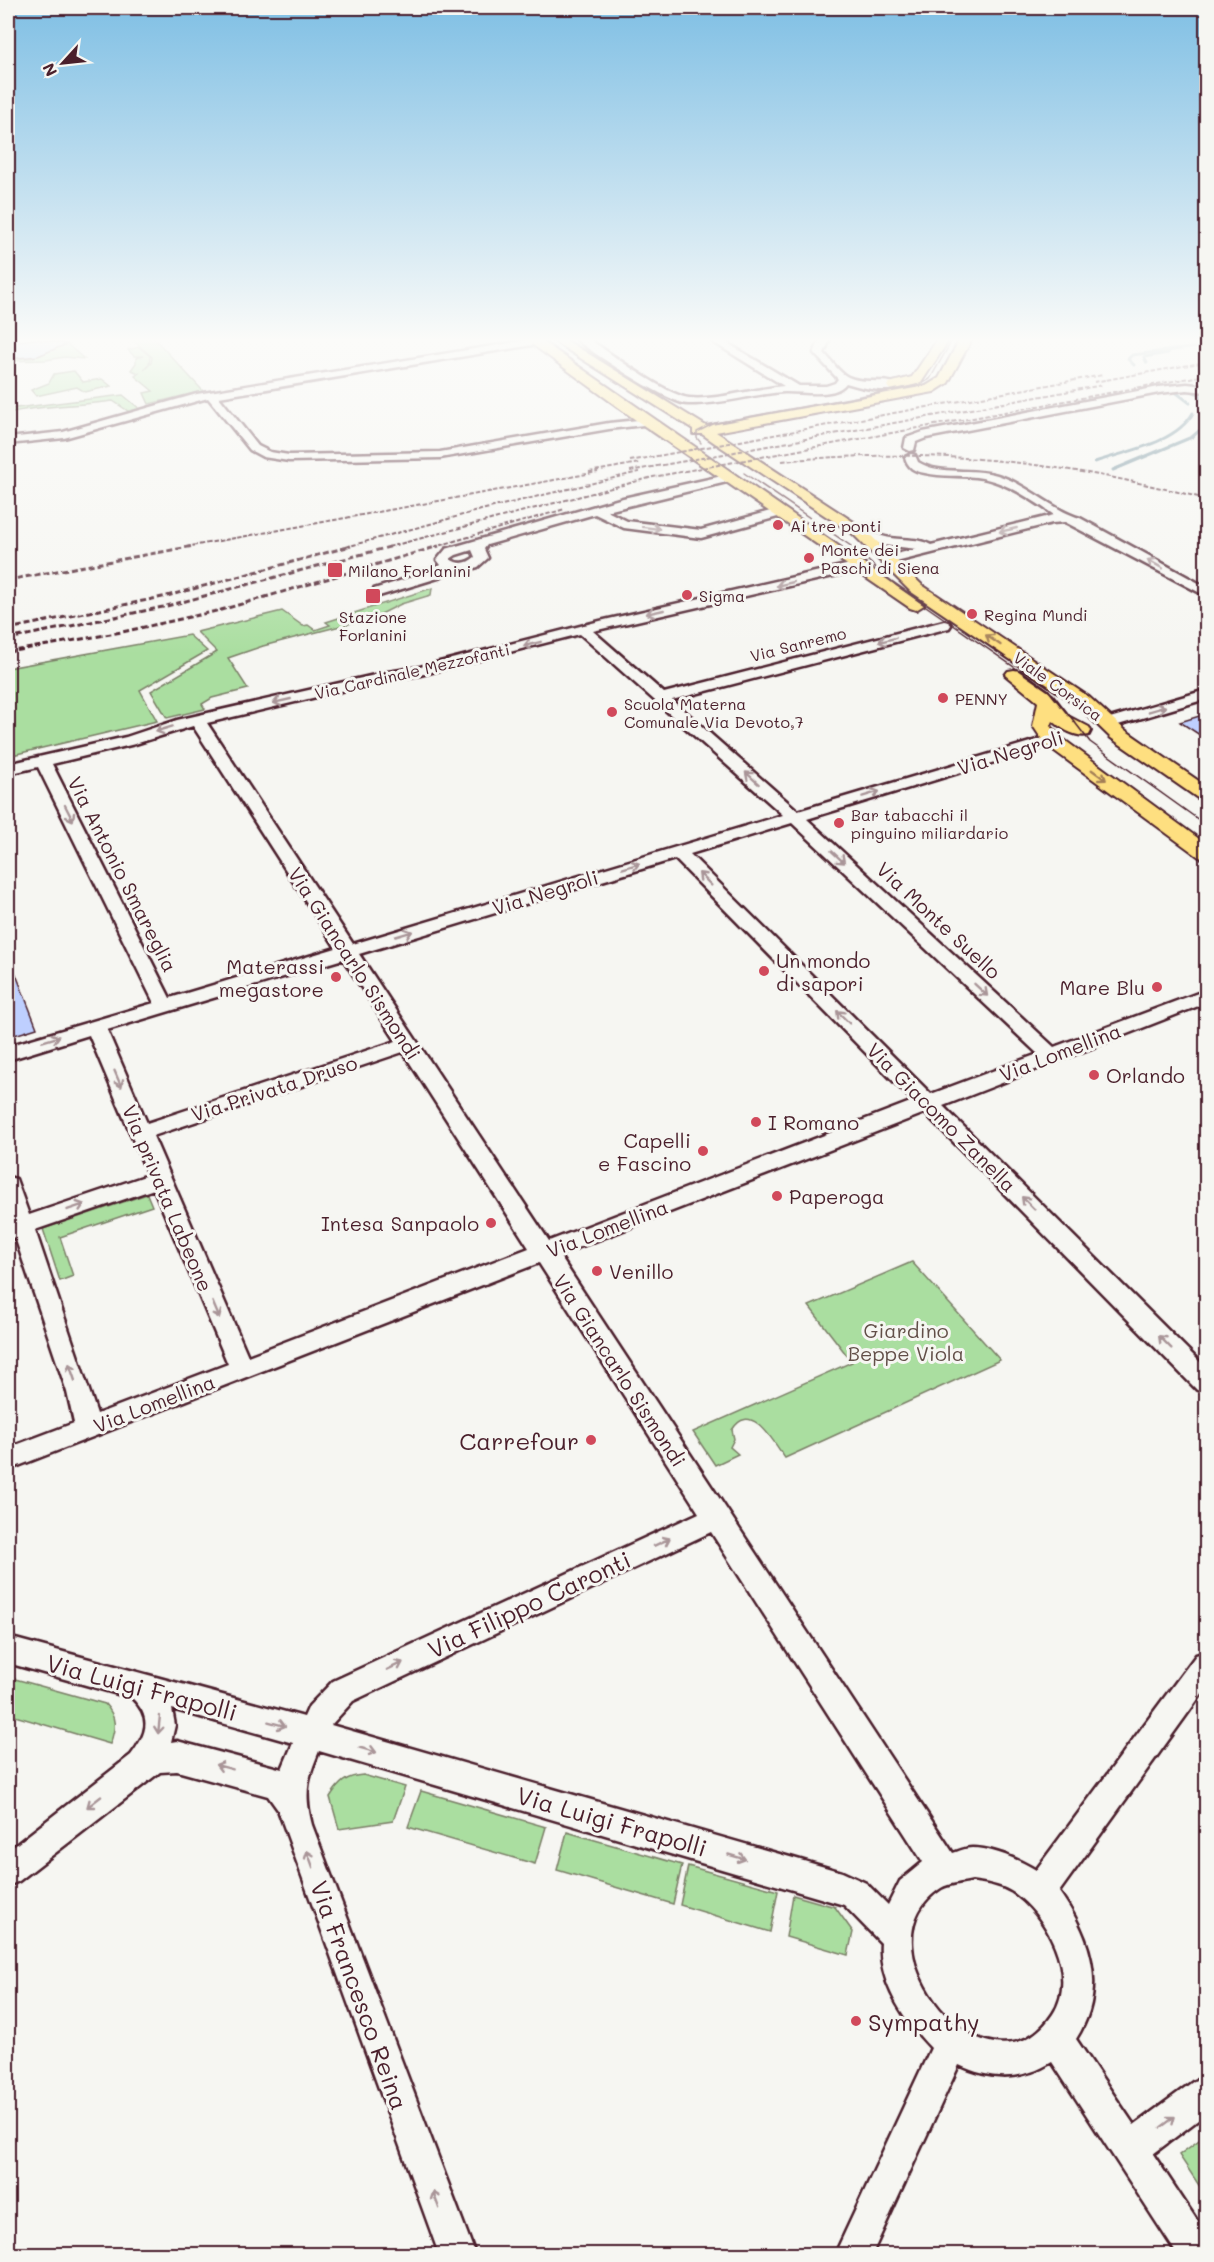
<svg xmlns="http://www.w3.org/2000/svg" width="1214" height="2262" font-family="Mali,sans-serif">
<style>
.green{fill:#aadea0;stroke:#7a7e66;stroke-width:1.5}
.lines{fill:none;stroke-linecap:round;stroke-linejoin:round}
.stream{stroke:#6b8996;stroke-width:3}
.building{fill:#becfff;stroke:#4a1f2b;stroke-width:1.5}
.minor-casing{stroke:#4a1f2b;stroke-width:5}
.major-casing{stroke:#4a1f2b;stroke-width:4}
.minor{fill:#f6f6f2;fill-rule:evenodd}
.major{fill:#fedf80;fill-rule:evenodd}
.tram{stroke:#4a1f2b;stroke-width:1.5}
.rail-far1{stroke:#4a1f2b;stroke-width:2;stroke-dasharray:4.5 2;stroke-linecap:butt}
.rail{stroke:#4a1f2b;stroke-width:3;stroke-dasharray:6 3;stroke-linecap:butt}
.oneway{stroke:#a99598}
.oneway2{stroke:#a47f56}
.poi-dot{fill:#d1495b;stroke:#f6f6f2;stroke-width:2}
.labels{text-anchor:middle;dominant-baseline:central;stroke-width:6;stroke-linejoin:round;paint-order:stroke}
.far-poi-label{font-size:16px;fill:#4a1f2b;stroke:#f6f6f2;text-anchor:start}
.far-street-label{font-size:16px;fill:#4a1f2b;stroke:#f6f6f2}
.street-label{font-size:20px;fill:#4a1f2b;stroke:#f6f6f2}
.poi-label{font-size:20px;fill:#4a1f2b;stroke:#f6f6f2;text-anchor:start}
.park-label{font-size:20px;fill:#624f48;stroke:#f6f6f2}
.near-poi-label{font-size:24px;fill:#4a1f2b;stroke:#f6f6f2;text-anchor:end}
.near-street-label{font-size:24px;fill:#4a1f2b;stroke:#f6f6f2}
</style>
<rect width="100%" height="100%" fill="#f6f6f2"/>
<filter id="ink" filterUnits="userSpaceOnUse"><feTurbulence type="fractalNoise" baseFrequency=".0167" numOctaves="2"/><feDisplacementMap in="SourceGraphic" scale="12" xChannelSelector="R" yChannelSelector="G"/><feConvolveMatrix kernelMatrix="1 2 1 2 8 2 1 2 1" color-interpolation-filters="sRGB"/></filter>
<g filter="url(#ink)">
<g class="green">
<path d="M129 337H153L203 391 149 404 144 393 153 391 135 376 139 373 131 370 136 363V358L144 356H134L128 350 139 347 150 356 149 364 144 370 151 363 152 357Z"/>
<path d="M59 342 68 345 84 359 65 357 46 360 8 361V359L31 358 53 349 52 343Z"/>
<path d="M74 371 83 382 102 379 111 386 85 392 77 387 36 396 31 390 49 383 54 374Z"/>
<path d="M123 395 141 410 131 413 113 401C78 406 43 405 8 413V409Z"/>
<path d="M432 588 431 595 401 604 375 617 263 646 228 658 248 689 212 698 202 704 205 709 167 718 151 691 217 652 197 632 282 611 303 626 308 625 315 630 330 625 326 622Z"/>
<path d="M189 635 207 651 140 690 157 721 8 756V668Z"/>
<path d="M147 1194 152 1206 60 1237 73 1276 60 1281 43 1229Z"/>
<path d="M912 1262 1000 1360 785 1458C775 1444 751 1399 732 1430L734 1439 730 1447 738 1454 715 1465 693 1432 852 1362 809 1306Z"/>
<path d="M8 1677 105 1704C117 1717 116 1728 110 1744L8 1714Z"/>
<path d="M363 1775 405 1787 393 1821 339 1829 330 1797C339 1783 346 1776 363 1775Z"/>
<path d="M421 1791 546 1827 535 1864 408 1827Z"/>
<path d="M567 1832 682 1865 673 1904 557 1870Z"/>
<path d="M688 1866 778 1891 770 1932 680 1905Z"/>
<path d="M793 1895 835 1907 853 1932 848 1955 786 1937Z"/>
<path d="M1206 2135V2196L1179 2155Z"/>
</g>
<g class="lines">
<g class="stream">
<path d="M1147 363 1144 357 1168 353"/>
<path d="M1134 365 1128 359 1132 355 1206 346"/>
<path d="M1187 389 1199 394 1206 401"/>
<path d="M1173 390 1190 403"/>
<path d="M1095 462C1126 451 1175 444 1193 413"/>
<path d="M1113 470 1192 437 1206 425"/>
</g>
</g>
<g class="building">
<path d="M35 339 67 344 38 356 8 359V342Z"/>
<path d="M1206 714V739L1180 722Z"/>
<path d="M8 954 37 1028 8 1037Z"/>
</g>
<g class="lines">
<g class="minor-casing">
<g id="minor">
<path d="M574 337H586C607 351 666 395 689 398 716 401 756 388 784 386L705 337H717L799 386H826L835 383 838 379 814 353 821 337H831L824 353C831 360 839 373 848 377 864 385 888 377 901 386 888 395 860 387 846 383 835 399 801 391 784 392 752 394 721 405 688 404 671 404 588 351 574 337Z"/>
<path d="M535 339 540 342 538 344 219 397 258 446 270 452 289 455 440 452 609 423 648 419 653 422 652 424 609 429 440 458 289 461 263 457 250 450 208 398 64 438 8 444V438L63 432 197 394Z"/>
<path d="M1187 384 1206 386V392L1187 390 1159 393 926 438 916 442 914 450 910 451 904 448 906 438 923 432 1159 387Z"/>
<path d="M911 454 915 455 918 462C940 476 972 467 997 475 1027 484 1054 511 1080 518L1206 587V596L1065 522 1052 523 888 564 883 563 882 560 883 557 917 549 883 545 854 534 852 531 854 528C864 526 873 533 882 536 897 541 918 537 931 545L1054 515C1032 499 1003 480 976 477 959 475 942 477 925 473 914 471 908 468 905 457Z"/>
<path d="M731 474 735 476V480L607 511 627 521 701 530 781 508 787 512 785 515 701 538 624 528 595 514 487 545 484 549 488 558 478 567 463 571 453 569 438 578 379 596 372 592 374 589 428 572 441 565 437 560 446 549 623 498ZM472 550 475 557C467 564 459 565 450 559L456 555Z"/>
<path d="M859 562 864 563 865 566 864 569 593 631 664 693 944 621 949 622 951 625 949 628 672 700 798 811 1047 737H1057L1060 740 1057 743 807 819 1054 1047 1206 990V1003L943 1106 1206 1368V1393L1197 1390 925 1113 559 1255 953 1853C959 1851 966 1848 972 1848 993 1848 1019 1860 1036 1870L1196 1655 1206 1652V1688L1059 1892C1091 1937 1108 1989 1076 2039L1134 2125 1194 2081 1206 2076V2114L1153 2154 1206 2234V2254H1177L1052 2062C1022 2081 990 2080 959 2065L872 2254H835L931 2048C905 2021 878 1983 881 1943L844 1905 319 1751C307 1780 304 1794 312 1825L475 2254H439L278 1810 268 1796 177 1771 160 1772 19 1881 8 1886V1851L131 1755C147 1734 153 1718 132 1698L8 1663V1637L304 1717 309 1706 333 1681 699 1513 539 1263 8 1470V1448L74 1423 67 1392 15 1237 8 1239V1223L10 1222 8 1177 16 1179 29 1215 148 1175 89 1035 8 1060V1046L154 1003 38 767 8 774V764L126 737 177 720 388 672 420 667 600 621ZM580 634 783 815 353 944 207 723 388 680 420 675ZM193 726 336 948 170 998 52 764 135 744ZM792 823 1038 1054 931 1094 690 854ZM675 859 913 1101 549 1241 359 954ZM343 959 396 1041 147 1123 107 1030ZM403 1052 529 1248 248 1356 153 1136ZM154 1189 228 1364 97 1414 35 1230ZM711 1532 923 1862 900 1881 888 1905 866 1883 842 1872 331 1725 353 1701ZM172 1709 293 1743 282 1769 177 1741 171 1742 175 1725ZM972 1880C986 1882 999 1884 1011 1891 1046 1913 1079 1975 1053 2014 989 2111 852 1945 941 1888 949 1883 963 1882 972 1880Z"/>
<path d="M1206 690V699L1108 728 1100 723 1103 720Z"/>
</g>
</g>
<g class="major-casing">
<g id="major">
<path d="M522 337H536L924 605 916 610 910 608 640 423Z"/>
<path d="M547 337H561L706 426 926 386 939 378 961 337H973L948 383 934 392 716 432 863 528 922 585 1089 697 1125 730 1206 786V801L1199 799 1111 738 1077 705 910 591 853 534 715 443 702 434H693V429Z"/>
<path d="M939 337H951L921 383 893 390 889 389 887 386 889 383 912 377Z"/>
<path d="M1014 670 1020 671 1048 691 1068 716 1089 727 1091 731 1089 735C1076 738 1062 729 1053 721L1051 726 1059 736 1206 844V859L1199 857 1045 744 1033 726 1038 702 1005 675 1008 671Z"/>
</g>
</g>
<use href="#minor" class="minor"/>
<use href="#major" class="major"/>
<g class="tram">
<path d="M701 443 697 438V432L715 423 920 385 930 379 954 337"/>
<path d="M744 473 851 546 897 586 1053 694 1090 742 1206 825"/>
</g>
<g class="rail-far1">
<path d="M1094 382 1206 362"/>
<path d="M630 461 1103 375"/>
<path d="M782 461C934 447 1059 461 1206 499"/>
<path d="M630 471 1103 385"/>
<path d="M589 472 639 463"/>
<path d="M186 547 598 472"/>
<path d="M346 547 481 510 639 472"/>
<path d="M388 547 653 477 1206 375"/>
<path d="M434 547 565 509"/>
</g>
<g class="rail">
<path d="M8 580 194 546"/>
<path d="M8 629 167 596 351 546"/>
<path d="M8 639 163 607 393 546"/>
<path d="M8 652 122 632 221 610 439 546"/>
</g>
</g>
<defs><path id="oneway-shaft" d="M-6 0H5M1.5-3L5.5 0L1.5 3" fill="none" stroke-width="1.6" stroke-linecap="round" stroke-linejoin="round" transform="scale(1.5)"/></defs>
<g class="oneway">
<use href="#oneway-shaft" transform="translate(651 528) rotate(7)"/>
<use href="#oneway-shaft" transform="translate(1008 530) rotate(167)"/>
<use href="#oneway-shaft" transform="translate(1155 564) rotate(-151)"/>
<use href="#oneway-shaft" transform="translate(785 584) rotate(167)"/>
<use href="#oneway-shaft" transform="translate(655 612) rotate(167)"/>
<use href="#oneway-shaft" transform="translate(887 640) rotate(166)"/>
<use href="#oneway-shaft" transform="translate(532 644) rotate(166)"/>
<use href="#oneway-shaft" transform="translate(282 701) rotate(167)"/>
<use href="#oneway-shaft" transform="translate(1157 709) rotate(-16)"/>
<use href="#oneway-shaft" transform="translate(164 729) rotate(163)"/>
<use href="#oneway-shaft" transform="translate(752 778) rotate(-138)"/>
<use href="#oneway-shaft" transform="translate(871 794) rotate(-17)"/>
<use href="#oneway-shaft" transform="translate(69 813) rotate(63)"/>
<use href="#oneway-shaft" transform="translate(838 857) rotate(43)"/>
<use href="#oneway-shaft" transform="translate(631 866) rotate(-17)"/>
<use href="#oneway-shaft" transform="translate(705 879) rotate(-135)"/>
<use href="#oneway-shaft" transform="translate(404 934) rotate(-17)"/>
<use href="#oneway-shaft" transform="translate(981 990) rotate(43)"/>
<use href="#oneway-shaft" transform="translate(843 1017) rotate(-135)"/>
<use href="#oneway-shaft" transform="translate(51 1039) rotate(-17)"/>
<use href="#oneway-shaft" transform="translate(118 1079) rotate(67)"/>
<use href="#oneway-shaft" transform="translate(1028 1203) rotate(-135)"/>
<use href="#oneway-shaft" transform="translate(76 1207) rotate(-19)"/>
<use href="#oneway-shaft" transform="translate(216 1310) rotate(67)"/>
<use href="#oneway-shaft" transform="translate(1165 1342) rotate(-135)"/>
<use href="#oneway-shaft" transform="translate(72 1372) rotate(-109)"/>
<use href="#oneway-shaft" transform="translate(662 1542) rotate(-25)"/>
<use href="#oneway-shaft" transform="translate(395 1666) rotate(-25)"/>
<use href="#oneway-shaft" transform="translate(277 1724) rotate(15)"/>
<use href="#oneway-shaft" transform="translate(159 1725) rotate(96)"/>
<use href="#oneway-shaft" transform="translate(368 1750) rotate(16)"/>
<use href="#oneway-shaft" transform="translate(224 1767) rotate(-165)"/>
<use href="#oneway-shaft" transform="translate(94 1802) rotate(142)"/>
<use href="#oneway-shaft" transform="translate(737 1857) rotate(16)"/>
<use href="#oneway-shaft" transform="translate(310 1859) rotate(-110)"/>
<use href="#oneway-shaft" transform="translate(1168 2122) rotate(-37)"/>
<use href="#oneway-shaft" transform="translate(436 2200) rotate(-110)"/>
</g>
<g class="oneway2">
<use href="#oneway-shaft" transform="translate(993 640) rotate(-146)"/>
<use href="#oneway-shaft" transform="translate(1099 775) rotate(36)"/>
</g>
</g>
<linearGradient id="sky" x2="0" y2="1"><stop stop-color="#7fbfe4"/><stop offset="0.52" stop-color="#fbfbf9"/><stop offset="1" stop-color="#fbfbf9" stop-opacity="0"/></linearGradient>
<rect width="1214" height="654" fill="url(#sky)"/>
<g class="poi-dot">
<circle cx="778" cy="525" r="6"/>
<circle cx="809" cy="558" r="6"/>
<rect x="327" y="562" width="16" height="16" rx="3"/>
<circle cx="687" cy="595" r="6"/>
<rect x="365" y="588" width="16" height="16" rx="3"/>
<circle cx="972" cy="614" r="6"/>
<circle cx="943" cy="698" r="6"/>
<circle cx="612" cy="712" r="6"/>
<circle cx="839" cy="823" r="6"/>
<circle cx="764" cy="971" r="6"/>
<circle cx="336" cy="977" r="6"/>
<circle cx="1157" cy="987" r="6"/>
<circle cx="1094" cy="1075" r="6"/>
<circle cx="756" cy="1122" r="6"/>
<circle cx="703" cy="1151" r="6"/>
<circle cx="777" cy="1196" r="6"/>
<circle cx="491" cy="1223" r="6"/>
<circle cx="597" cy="1271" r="6"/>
<circle cx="591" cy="1440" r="6"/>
<circle cx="856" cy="2021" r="6"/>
</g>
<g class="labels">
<g class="far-poi-label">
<text x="790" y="525">Ai tre ponti</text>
<text x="821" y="549">Monte dei<tspan x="821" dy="18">Paschi di Siena</tspan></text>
<text x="348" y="570">Milano Forlanini</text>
<text x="699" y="595">Sigma</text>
<text x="984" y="614">Regina Mundi</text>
<text x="373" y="616" text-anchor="middle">Stazione<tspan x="373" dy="18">Forlanini</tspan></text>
<text x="955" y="698">PENNY</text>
<text x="624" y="703">Scuola Materna<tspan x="624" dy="18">Comunale Via Devoto,7</tspan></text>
<text x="851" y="814">Bar tabacchi il<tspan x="851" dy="18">pinguino miliardario</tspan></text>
</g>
<g class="far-street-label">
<text transform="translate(798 644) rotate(-14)">Via Sanremo</text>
<text transform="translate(412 671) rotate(-13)">Via Cardinale Mezzofanti</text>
<text transform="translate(1058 686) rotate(36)">Viale Corsica</text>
</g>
<g class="street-label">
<text transform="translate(1010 752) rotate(-17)">Via Negroli</text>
<text transform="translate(123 874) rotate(63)">Via Antonio Smareglia</text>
<text transform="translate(545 892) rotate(-17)">Via Negroli</text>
<text transform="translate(939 920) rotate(43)">Via Monte Suello</text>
<text transform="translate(355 963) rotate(57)">Via Giancarlo Sismondi</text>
<text transform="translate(1060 1052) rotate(-21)">Via Lomellina</text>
<text transform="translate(274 1088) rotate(-18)">Via Privata Druso</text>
<text transform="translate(942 1117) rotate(45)">Via Giacomo Zanella</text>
<text transform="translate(168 1198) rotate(67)">Via privata Labeone</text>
<text transform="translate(607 1228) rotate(-21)">Via Lomellina</text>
<text transform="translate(620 1370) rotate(57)">Via Giancarlo Sismondi</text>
<text transform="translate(154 1403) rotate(-21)">Via Lomellina</text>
</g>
<g class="poi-label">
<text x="776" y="960">Un mondo<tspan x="776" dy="23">di sapori</tspan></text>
<text x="324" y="966" text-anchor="end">Materassi<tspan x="324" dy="23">megastore</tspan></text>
<text x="1145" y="987" text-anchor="end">Mare Blu</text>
<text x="1106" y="1075">Orlando</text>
<text x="768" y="1122">I Romano</text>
<text x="691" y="1140" text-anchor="end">Capelli<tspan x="691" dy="23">e Fascino</tspan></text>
<text x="789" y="1196">Paperoga</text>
<text x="479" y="1223" text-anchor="end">Intesa Sanpaolo</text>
<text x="609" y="1271">Venillo</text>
</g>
<g class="park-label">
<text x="906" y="1330">Giardino<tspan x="906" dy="23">Beppe Viola</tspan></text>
</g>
<g class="near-poi-label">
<text x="579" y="1440">Carrefour</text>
<text x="868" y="2021" text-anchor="start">Sympathy</text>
</g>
<g class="near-street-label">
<text transform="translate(529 1604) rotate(-25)">Via Filippo Caronti</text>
<text transform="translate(142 1687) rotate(15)">Via Luigi Frapolli</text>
<text transform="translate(612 1821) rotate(16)">Via Luigi Frapolli</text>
<text transform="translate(360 1995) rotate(70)">Via Francesco Reina</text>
</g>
</g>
<rect width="1214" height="2262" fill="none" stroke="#f6f6f2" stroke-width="30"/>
<rect x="15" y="15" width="1184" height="2232" fill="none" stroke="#4a1f2b" stroke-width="2" filter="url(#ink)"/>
<g transform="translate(63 63) rotate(243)" stroke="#f6f6f2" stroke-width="4.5" paint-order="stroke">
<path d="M0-4.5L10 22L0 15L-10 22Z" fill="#4a1f2b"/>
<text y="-9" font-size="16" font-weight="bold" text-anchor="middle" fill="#4a1f2b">N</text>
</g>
</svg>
